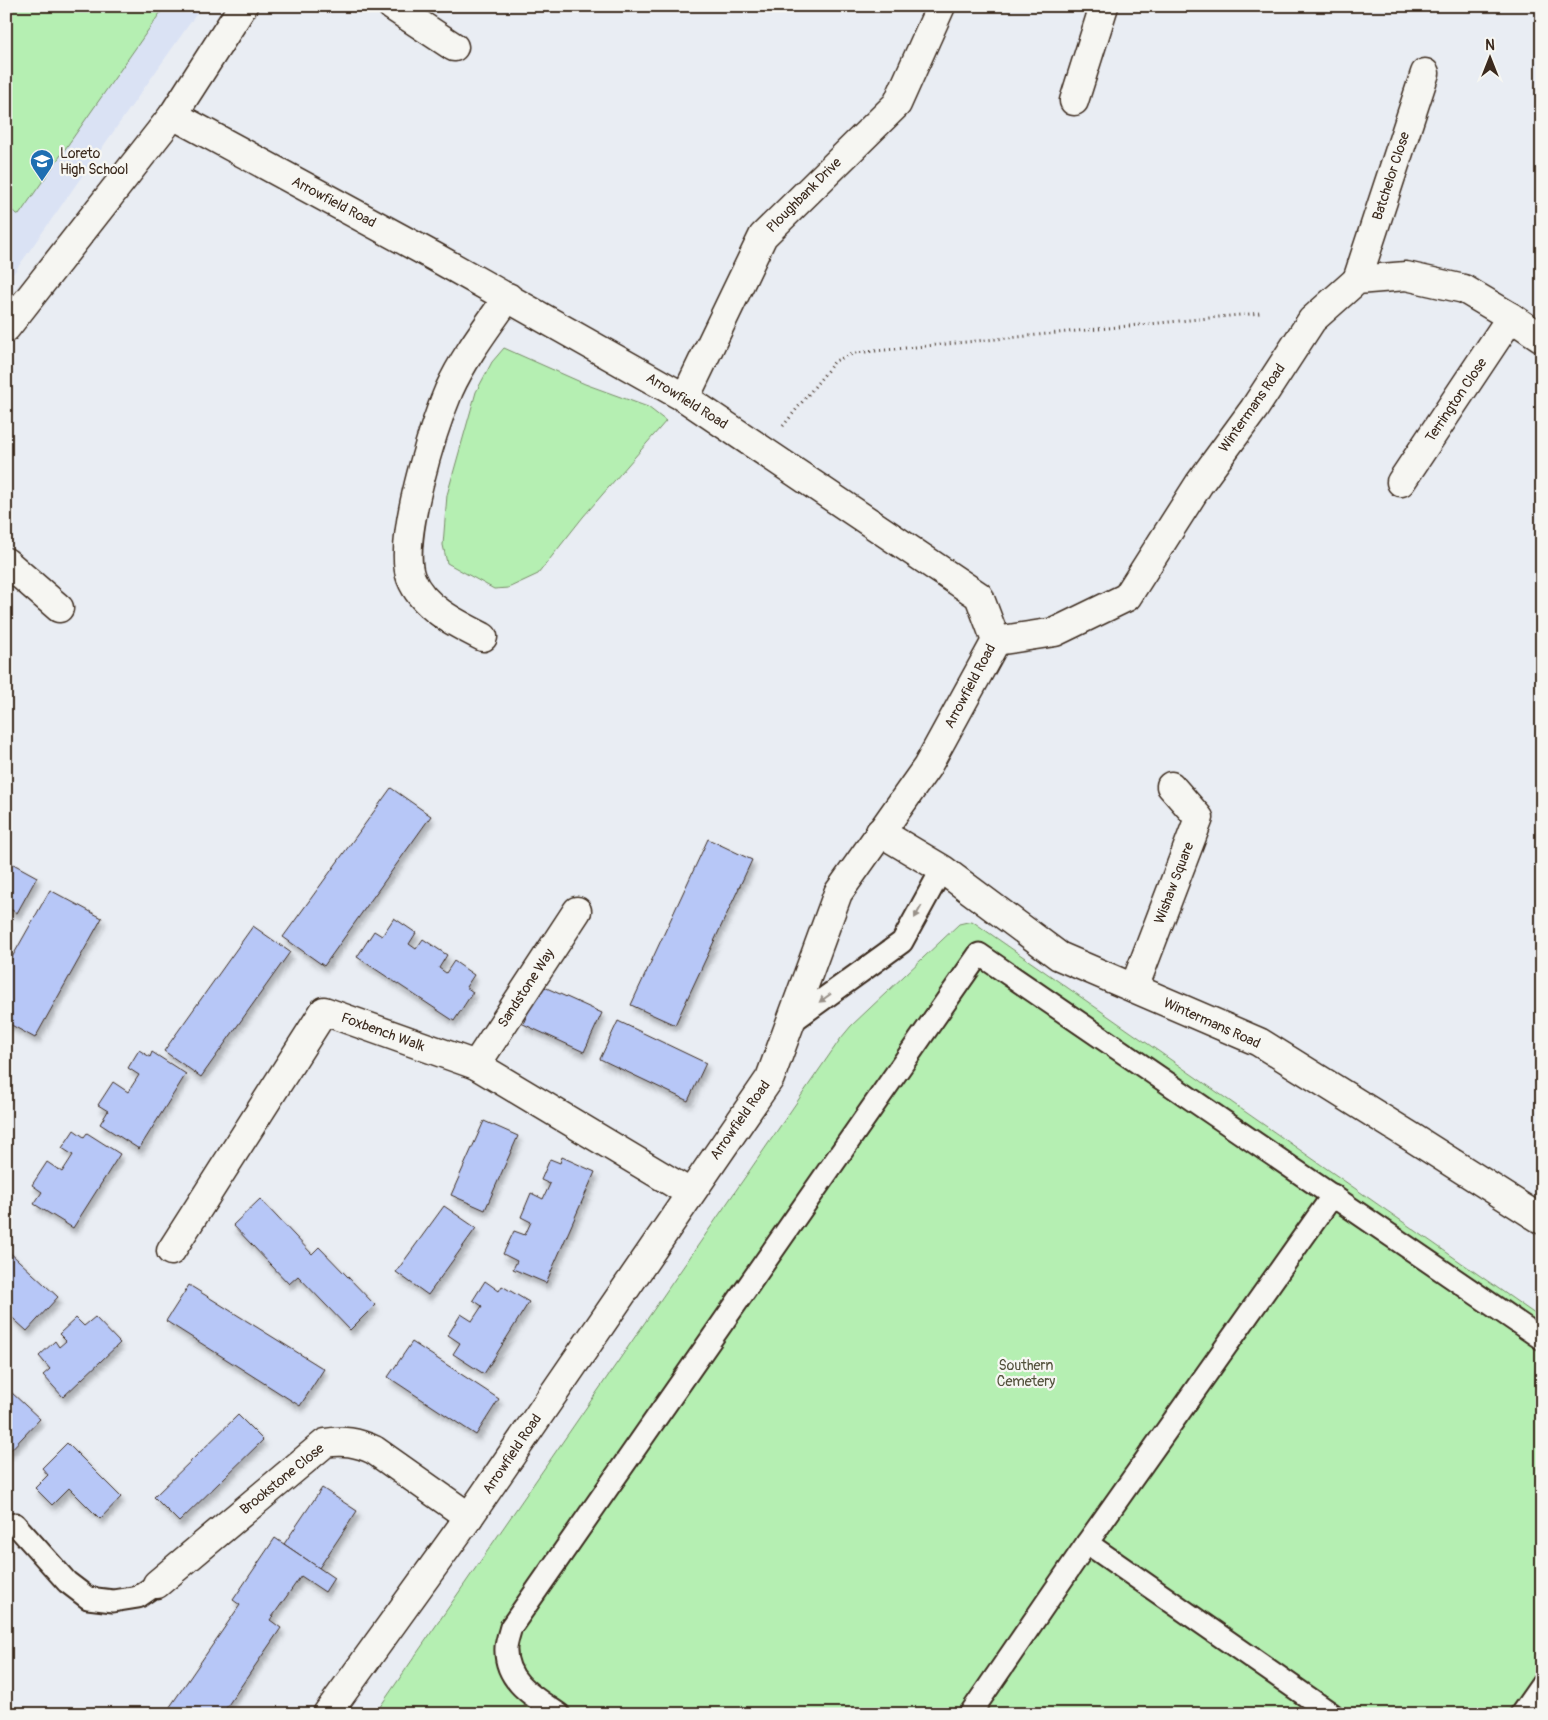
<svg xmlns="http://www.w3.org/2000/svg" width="1548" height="1720" font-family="Pangolin,sans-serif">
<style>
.built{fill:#dae2f4}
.green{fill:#b5efb2;stroke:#788c68}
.building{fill:#b7c7f7;stroke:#3b2a1e;filter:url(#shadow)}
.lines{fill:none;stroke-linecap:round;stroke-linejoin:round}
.service-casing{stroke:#3b2a1e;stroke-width:25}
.minor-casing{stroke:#3b2a1e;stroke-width:31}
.path{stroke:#3b2a1e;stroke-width:3;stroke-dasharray:1 4;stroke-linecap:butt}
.service{stroke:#f6f6f2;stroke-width:21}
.minor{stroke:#f6f6f2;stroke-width:28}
.oneway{fill:#989088}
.labels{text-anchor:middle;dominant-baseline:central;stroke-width:4.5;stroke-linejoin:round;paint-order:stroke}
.poi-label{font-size:14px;fill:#3b2a1e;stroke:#f6f6f2;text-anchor:start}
.street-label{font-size:14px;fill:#3b2a1e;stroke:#f6f6f2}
.park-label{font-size:14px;fill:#53513c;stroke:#f6f6f2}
</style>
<defs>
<filter id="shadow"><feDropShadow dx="3" dy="5.5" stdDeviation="2.5" flood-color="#0004"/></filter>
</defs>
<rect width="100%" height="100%" fill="#e9edf3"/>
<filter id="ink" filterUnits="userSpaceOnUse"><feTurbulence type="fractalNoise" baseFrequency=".02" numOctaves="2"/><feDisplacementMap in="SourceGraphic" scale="10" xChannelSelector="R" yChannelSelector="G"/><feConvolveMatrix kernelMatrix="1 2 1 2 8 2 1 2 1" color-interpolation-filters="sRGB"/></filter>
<g filter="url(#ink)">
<path class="built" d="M6 6H202L6 284Z"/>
<g class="green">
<path d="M6 6H165L19 215 6 207Z"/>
<path d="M504 348 585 384 648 407 666 421 583 517 538 574 508 588 494 589 447 563 443 545 447 495 476 392 492 362Z"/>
<path d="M972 921 1542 1319V1714H375L841 1038 851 1026 959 924Z"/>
</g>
<g class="building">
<path d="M391 788 431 816 324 966 283 937Z"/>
<path d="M708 839 752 860 675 1025 631 1005Z"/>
<path d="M6 860 37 877 17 913 6 907Z"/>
<path d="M50 890 102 918 35 1038 6 1022V968Z"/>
<path d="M394 918 416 933 409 944 416 949 423 939 447 955 439 968 446 973 454 961 474 975 466 987 473 992 454 1021 357 957 374 931 382 936Z"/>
<path d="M253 926 290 952 201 1077 164 1051Z"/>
<path d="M540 985 602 1013 584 1052 523 1024Z"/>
<path d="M618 1021 706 1063 688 1101 600 1059Z"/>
<path d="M139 1050 150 1057 152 1052 186 1074 139 1149 100 1124 108 1111 98 1105 113 1082 128 1092 139 1075 128 1068Z"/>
<path d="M484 1121 518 1136 485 1210 451 1195Z"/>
<path d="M74 1130 84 1137 87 1133 120 1154 73 1228 34 1204 42 1192 32 1185 47 1162 62 1172 73 1155 62 1148Z"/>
<path d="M562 1157 595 1172 546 1283 513 1269 517 1261 503 1254 514 1231 525 1235 531 1222 521 1217 531 1193 543 1199 550 1184 541 1180 550 1159 560 1163Z"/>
<path d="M260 1199 312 1254 319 1247 375 1305 350 1330 298 1276 289 1284 233 1225Z"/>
<path d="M444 1206 476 1228 428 1295 396 1272Z"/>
<path d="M6 1249 58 1297 27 1331 6 1312Z"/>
<path d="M485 1281 499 1291 502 1286 529 1302 484 1374 453 1354 460 1343 448 1335 461 1314 472 1321 482 1306 473 1300Z"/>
<path d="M189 1285 324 1369 300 1406 166 1321Z"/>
<path d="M95 1317 120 1343 63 1397 43 1375 50 1369 39 1356 55 1341 59 1347 66 1341 59 1334 76 1318 84 1326Z"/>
<path d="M412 1342 499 1399 476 1435 388 1377Z"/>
<path d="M11 1392 40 1419 6 1455V1397Z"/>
<path d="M238 1415 263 1440 179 1522 154 1497Z"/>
<path d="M67 1443 121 1497 100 1519 69 1488 52 1505 35 1488 48 1475 42 1468Z"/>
<path d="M322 1488 357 1511 319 1568 284 1544Z"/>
<path d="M275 1538 334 1578 325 1592 301 1576 270 1620 281 1628 222 1714H165L240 1605 233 1600Z"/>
</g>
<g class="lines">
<g class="service-casing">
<g id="service">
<path d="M790 1023 902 942 942 869"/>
<path d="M15 1524 67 1582 88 1598 113 1601 138 1597 157 1584"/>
<path d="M1087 1543 1332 1714"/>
<path d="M559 1714C534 1697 504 1681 506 1647 507 1640 509 1634 511 1627L979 954 1542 1339"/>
<path d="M970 1714 1087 1543 1333 1195"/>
<path d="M1521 1714 1542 1684"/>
</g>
</g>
<g class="minor-casing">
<g id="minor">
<path d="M392 6 454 47"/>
<path d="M1074 101 1104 6"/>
<path d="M173 115 243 6"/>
<path d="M1357 280 1425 73"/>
<path d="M6 328 173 115 435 257 685 398 979 596 996 641 927 767 838 893 770 1078 469 1517 327 1714"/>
<path d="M685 398 763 236 897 104 941 6"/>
<path d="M1401 482 1511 317"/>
<path d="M6 562 59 608"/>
<path d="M483 637C457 624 422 607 411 578 397 541 433 428 449 390 464 357 487 327 508 297"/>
<path d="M996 641 1055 632 1127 597 1199 484 1254 409 1312 320 1357 280 1406 276 1464 289 1511 317 1542 338"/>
<path d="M880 832 942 869 1059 956 1259 1042 1410 1136 1542 1220"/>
<path d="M1134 988 1199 818 1171 786"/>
<path d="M476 1065 577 911"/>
<path d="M171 1251 324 1011 476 1065 690 1193"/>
<path d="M157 1584 325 1443C343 1440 357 1442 374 1450L469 1517"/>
</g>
</g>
<path class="path" d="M783 426 835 361 855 353 1260 313"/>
<use href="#service" class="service"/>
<use href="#minor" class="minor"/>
</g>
<defs><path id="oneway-solid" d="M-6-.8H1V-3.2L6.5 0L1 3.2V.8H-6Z" transform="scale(1.25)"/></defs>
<g class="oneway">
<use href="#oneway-solid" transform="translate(918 912) rotate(119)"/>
<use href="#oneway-solid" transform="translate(825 998) rotate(144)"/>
</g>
</g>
<defs>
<g id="school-pin" transform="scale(1.25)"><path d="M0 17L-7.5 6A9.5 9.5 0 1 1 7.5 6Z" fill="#1f6fb2" stroke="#f6f6f2"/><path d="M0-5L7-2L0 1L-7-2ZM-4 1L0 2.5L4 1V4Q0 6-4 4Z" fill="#fff"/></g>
</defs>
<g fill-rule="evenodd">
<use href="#school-pin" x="42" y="161"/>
</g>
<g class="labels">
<g class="poi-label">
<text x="60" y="153">Loreto<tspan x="60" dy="16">High School</tspan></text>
</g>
<g class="street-label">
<text transform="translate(1391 176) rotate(-72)">Batchelor Close</text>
<text transform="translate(804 195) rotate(-45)">Ploughbank Drive</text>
<text transform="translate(334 202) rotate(28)">Arrowfield Road</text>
<text transform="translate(1456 400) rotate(-56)">Terrington Close</text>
<text transform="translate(687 401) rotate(32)">Arrowfield Road</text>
<text transform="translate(1252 408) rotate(-55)">Wintermans Road</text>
<text transform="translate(970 686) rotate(-62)">Arrowfield Road</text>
<text transform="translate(1174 883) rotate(-69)">Wishaw Square</text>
<text transform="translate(526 988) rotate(-57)">Sandstone Way</text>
<text transform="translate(1212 1023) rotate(24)">Wintermans Road</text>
<text transform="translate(383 1032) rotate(20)">Foxbench Walk</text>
<text transform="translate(740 1120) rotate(-55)">Arrowfield Road</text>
<text transform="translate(512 1454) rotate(-56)">Arrowfield Road</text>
<text transform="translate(282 1479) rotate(-39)">Brookstone Close</text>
</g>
<g class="park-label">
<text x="1026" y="1365">Southern<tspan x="1026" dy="16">Cemetery</tspan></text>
</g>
</g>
<rect width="1548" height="1720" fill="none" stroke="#f6f6f2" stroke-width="25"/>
<rect x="12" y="12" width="1523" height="1695" fill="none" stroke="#3b2a1e" stroke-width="2" filter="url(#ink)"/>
<g transform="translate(1490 58)" stroke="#f6f6f2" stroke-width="4" paint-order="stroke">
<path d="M0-4L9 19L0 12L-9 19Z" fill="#3b2a1e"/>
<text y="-8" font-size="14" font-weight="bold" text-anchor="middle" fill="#3b2a1e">N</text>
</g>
</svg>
